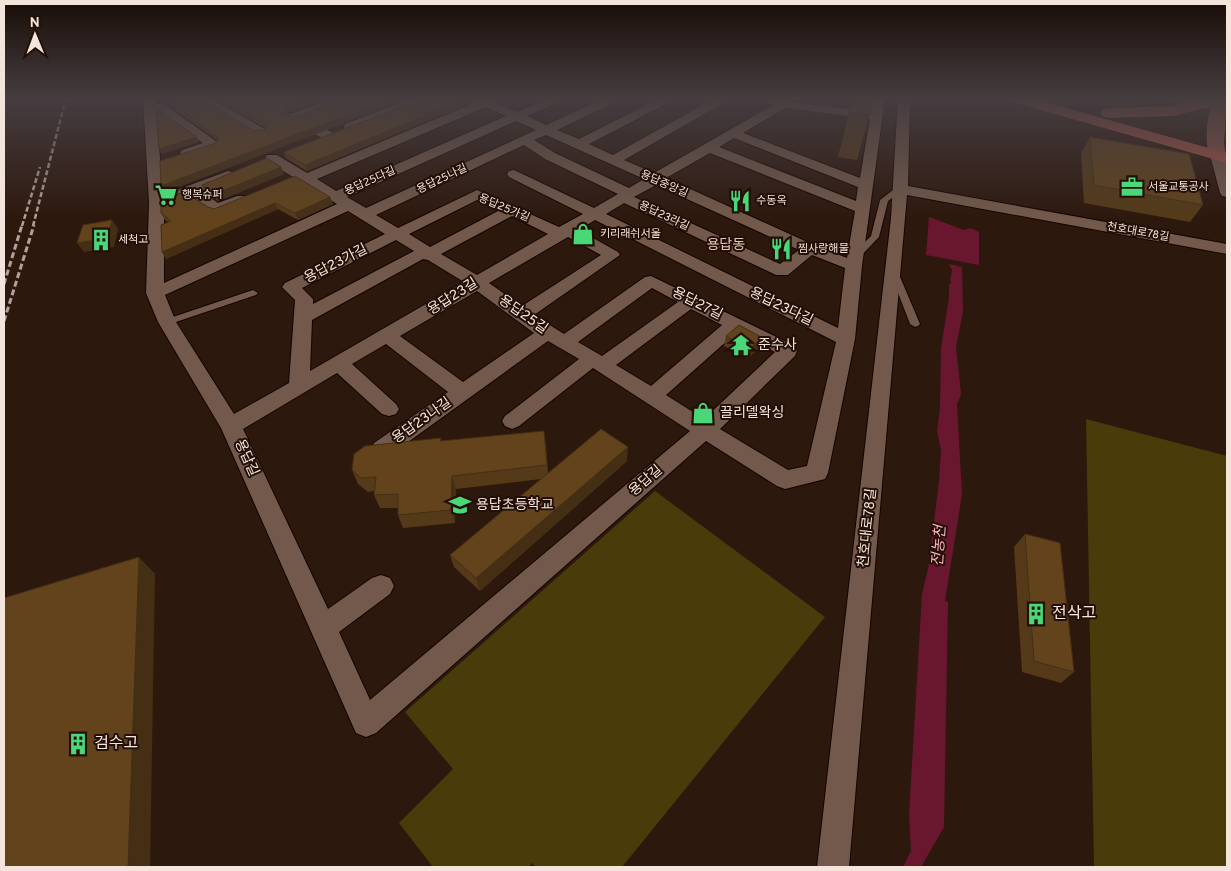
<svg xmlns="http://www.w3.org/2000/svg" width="1231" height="871" font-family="Overpass,'Noto Sans KR',sans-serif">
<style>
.green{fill:#4a3b0b}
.water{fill:#69172e}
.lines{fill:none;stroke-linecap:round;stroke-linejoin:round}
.service-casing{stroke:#140400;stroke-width:2}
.minor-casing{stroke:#140400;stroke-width:2}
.secondary-casing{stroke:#140400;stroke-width:1}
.primary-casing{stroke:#140400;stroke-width:1}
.service{fill:#72594b;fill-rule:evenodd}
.minor{fill:#72594b;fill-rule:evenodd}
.secondary{fill:#8e5749;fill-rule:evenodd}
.primary{fill:#aa5446;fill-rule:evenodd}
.rail-far1{stroke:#b2a198;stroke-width:2.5;stroke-dasharray:5 2.5;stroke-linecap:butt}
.rail{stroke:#b2a198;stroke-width:3;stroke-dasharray:6 3;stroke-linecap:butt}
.wall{fill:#543a18}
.shaded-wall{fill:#452f14}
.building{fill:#62431c;stroke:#452f14}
.labels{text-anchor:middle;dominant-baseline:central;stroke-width:4;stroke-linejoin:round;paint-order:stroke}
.far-street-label{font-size:11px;fill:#f3e4dc;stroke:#230f05}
.far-poi-label{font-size:11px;fill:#f3e4dc;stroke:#230f05;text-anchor:start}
.far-quarter-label{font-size:14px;fill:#e4c7b8;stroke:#230f05}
.street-label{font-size:14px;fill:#f3e4dc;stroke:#230f05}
.poi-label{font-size:14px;fill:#f3e4dc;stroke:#230f05;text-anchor:start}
.water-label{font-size:15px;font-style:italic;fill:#fdb4bf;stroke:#230f05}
.near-poi-label{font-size:16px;fill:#f3e4dc;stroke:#230f05;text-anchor:start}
</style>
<rect width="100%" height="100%" fill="#2d180d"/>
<g class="green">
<path d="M1086 419 1227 456V867H1094Z"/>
<path d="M655 491 825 617 622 867H536L532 863 529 867H433L399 823 453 769 405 712Z"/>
</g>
<g class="water">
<path d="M929 217 964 230 970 228 979 232V265L926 255Z"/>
<path d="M949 264 962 267 963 312 956 347 961 394 957 405 962 494 945 601 948 602 944 827 921 867H903L911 851 909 815 922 594 929 564 939 481 941 450 937 431 940 408 941 348 949 298V285L951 283 950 281 952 270Z"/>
</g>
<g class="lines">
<g class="service-casing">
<g id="service">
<path d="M897 187 904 189 888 201 879 237 858 259H852V255L871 236 880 200Z"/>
<path d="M894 269 898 272 920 324 918 326 915 327 910 324 890 272Z"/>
<path d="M253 290 258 293 256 295 170 324H164L162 322 164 320Z"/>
</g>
</g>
<g class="minor-casing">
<g id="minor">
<path d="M143 98H155L156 104H164L220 144 218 147 192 156H182L180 153 182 150 203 143 156 110 163 195 228 171 233 172 235 175 233 178 201 191 218 203 237 196H247L249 199 247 202C213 216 219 217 188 196L164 205V283L337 204 267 161 265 158 267 155H277L307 173 476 102 470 98H499L500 99 496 103 517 112 549 98H564L562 101 527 116 546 125 605 98H620L618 101 557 130 579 139 660 98H674L672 101 589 144 613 155 715 98H729L727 101 624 160 654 173 773 105 765 102 764 98H777L785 101 871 112 873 98H885L862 266 855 339 828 473 825 479 785 489 777 486 706 441 376 733 366 737 356 733 221 428 158 322 146 293 149 203ZM486 107 506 116 336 191 317 179ZM785 108 870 119 860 178 743 133ZM516 121 536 130 366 208 347 197ZM546 135 644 179 629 188 555 153 534 140ZM734 138 858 187 856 201 719 147ZM524 145 545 159 618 194 594 208 514 170 509 171 507 174 509 177 583 214 559 227 477 190 398 228 376 215ZM710 153 855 211 847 258 816 246 666 178ZM656 185 799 250 780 264 634 197ZM477 200 500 210 430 247 409 234ZM624 203 776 275H788L812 255 845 268 838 328 606 214ZM348 211 385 234 285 283 282 287 295 300 289 383 234 414 176 322 165 295ZM512 216 548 234 477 275 441 254ZM595 220 836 342 807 466 788 470 720 429 795 356 797 351 795 346 651 276 645 277 564 334 534 315 620 255 618 252 579 230ZM568 237 601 255 522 306 489 283ZM396 240 414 251 313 304V299L302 288ZM423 259 428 260 464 282 310 371 312 320ZM652 288 678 302 602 356 578 342ZM477 291 534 333 463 382 400 336ZM691 309 722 325 651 386 616 365ZM737 332 775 352 704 419 666 395ZM548 341 579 359 505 416 502 421 505 426 512 429 519 426 593 368 690 431 370 700 339 632 390 594 394 586 390 578 381 575 372 578 328 609 243 429 337 373 382 414 389 416 396 414 399 409 396 404 352 364 386 344 448 392 374 443 371 449 374 455 382 457 390 455Z"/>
<path d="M197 98H211L268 131 266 134H256Z"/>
<path d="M335 98H351L349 101 303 118 334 133 336 136 334 139H324L292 122 288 117 290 114Z"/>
<path d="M413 98H429L427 101 355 130H345L344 127 345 124Z"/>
<path d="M898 98H910L908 186 1227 244V254L907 195 849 867H817L891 218Z"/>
<path d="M1170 98H1189L1203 101 1205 104 1199 108 1172 101Z"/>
<path d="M1217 151 1224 155 1227 167V197L1222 196 1220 193 1210 155Z"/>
</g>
</g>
<g class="secondary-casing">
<path id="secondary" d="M1215 98H1227L1224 143 1226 155 1223 159 1217 160 1211 159C1203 148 1207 107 1215 98Z"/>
</g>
<g class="primary-casing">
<g id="primary">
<path d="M1007 98H1031L1227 153V163L1009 101Z"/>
<path d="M1219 98 1225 100 1227 103 1225 106 1200 109 1174 116 1108 118 1102 116 1100 113 1102 110 1108 108 1173 106 1199 99Z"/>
</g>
</g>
<use href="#service" class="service"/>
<use href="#minor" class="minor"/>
<use href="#secondary" class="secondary"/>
<use href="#primary" class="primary"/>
<g class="rail-far1">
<path d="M22 226 40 167"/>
<path d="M33 226 66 98"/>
</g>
<g class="rail">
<path d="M4 284 22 225"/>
<path d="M4 321 34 225"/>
</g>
</g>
<g class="wall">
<path d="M214 98H331L289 112 288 116H297L346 98H409L165 192 161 186 216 143 217 140 174 109 171 103 253 130H264L265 128Z"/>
<path d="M425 98H471L472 102 307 171 286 158 284 152Z"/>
<path d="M853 98 869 116 857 160 838 157Z"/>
<path d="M1098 98H1112L1109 101Z"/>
<path d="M1090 137 1203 205 1190 222 1084 203 1081 154Z"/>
<path d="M281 167 284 174 218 201 205 191 202 185Z"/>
<path d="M330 197 333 204 298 220 278 209 166 259 162 252 168 222 165 220 161 213 208 207 214 209Z"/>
<path d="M726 336 763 338 761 347 748 358 724 346Z"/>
<path d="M442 441 546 445 548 473 627 461 480 591 454 567 450 555 541 479 456 489 455 523 403 528 398 515V508H380L374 495V491L368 492 358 484 352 470Z"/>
<path d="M1025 534 1074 672 1061 683 1022 672 1014 547Z"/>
</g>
<g class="shaded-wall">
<path d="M313 98H331L289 112 286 118 284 112 287 106Z"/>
<path d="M392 98H409L165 192 161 186Z"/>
<path d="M467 98H471L472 102 307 171 305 165Z"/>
<path d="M197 137 199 142 162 154 159 149Z"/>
<path d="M281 167 284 174 218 201 215 194Z"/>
<path d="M330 197 333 204 298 220 295 213Z"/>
<path d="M275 203 278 209 166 259 162 252Z"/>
<path d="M112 220 118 229 114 247 84 252 77 243Z"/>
<path d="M763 338 761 347 748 358 749 349Z"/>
<path d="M628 447 627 461 480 591 476 578Z"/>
<path d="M452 476 456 489 455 523 451 510Z"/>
<path d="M139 557 155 574 150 867H128Z"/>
</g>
<g class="building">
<path d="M190 98H200L253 130H264L268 125 221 98H313L287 106 284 112 288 116H297L346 98H392L161 186 160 161 216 143 219 138 171 103Z"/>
<path d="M425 98H467L305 165 284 152Z"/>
<path d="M853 98H874L869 116 849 113Z"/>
<path d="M156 109 197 137 159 149Z"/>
<path d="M1090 137 1189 154 1203 205 1094 185Z"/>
<path d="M267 158 281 167 215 194 202 185Z"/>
<path d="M295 176 330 197 295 213 275 203 162 252 161 225 171 221 161 213V205L163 204 161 200 184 192 208 207 214 209Z"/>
<path d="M112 220 108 238 77 243 83 225Z"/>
<path d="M739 325 763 338 749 349 726 336Z"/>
<path d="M601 429 628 447 476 578 450 555Z"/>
<path d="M544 431 547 465 452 476 451 510 398 515V494L374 495 376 477 361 478 352 470 354 454 365 446 441 438 440 441Z"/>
<path d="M1025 534 1060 543 1074 672 1034 661Z"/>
<path d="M139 557 128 867H4V598Z"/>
</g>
<linearGradient id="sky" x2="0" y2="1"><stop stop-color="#190d07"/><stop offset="0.45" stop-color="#463d40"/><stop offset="1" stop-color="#463d40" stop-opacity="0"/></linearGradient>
<rect width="1231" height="219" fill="url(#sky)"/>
<defs>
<g id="office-bare" transform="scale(1.725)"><path d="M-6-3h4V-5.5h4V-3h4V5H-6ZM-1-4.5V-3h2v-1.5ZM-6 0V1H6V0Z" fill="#49d778" stroke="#230f05" stroke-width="2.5" paint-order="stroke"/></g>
<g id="supermarket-bare" transform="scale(1.725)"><path d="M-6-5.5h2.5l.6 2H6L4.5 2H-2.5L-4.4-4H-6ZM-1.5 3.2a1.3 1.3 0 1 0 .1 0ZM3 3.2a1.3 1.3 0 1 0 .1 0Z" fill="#49d778" stroke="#230f05" stroke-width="2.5" paint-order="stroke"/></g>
<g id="restaurant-bare" transform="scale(1.725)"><path d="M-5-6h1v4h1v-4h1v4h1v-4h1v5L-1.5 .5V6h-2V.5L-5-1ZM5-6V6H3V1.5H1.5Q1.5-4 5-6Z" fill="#49d778" stroke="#230f05" stroke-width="2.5" paint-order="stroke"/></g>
<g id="shop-bare" transform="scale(1.725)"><path d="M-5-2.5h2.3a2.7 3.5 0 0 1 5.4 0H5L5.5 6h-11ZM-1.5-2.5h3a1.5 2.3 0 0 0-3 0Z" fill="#49d778" stroke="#230f05" stroke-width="2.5" paint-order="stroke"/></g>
<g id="building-bare" transform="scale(1.725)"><path d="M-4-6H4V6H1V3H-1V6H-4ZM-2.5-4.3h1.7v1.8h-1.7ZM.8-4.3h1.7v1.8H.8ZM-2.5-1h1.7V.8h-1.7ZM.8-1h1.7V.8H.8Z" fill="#49d778" stroke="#230f05" stroke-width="2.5" paint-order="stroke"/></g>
<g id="temple-bare" transform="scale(1.725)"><path d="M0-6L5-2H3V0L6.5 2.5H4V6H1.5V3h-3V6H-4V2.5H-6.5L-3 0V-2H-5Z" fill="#49d778" stroke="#230f05" stroke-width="2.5" paint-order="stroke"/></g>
<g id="school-bare" transform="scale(1.725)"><path d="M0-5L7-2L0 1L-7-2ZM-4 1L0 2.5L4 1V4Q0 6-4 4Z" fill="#49d778" stroke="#230f05" stroke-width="2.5" paint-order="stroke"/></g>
</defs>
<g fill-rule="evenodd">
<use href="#office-bare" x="1132" y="187"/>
<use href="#supermarket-bare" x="166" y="195"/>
<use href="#restaurant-bare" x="740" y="201"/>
<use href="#shop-bare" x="583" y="234"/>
<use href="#building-bare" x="101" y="240"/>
<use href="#restaurant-bare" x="781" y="249"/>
<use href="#temple-bare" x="741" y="345"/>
<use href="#shop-bare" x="703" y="413"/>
<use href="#school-bare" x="460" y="505"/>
<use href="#building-bare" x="1036" y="614"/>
<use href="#building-bare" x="78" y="744"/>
</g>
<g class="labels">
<g class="far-street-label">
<text transform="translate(442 179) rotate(-25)">용답25나길</text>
<text transform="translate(370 181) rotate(-24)">용답25다길</text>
<text transform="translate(664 184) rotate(24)">용답중앙길</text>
<text transform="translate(504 208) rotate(23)">용답25가길</text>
<text transform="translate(664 216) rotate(25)">용답23라길</text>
<text transform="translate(1138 232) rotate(10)">천호대로78길</text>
</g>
<g class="far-poi-label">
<text x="1148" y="187">서울교통공사</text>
<text x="182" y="195">행복슈퍼</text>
<text x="756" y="201">수동옥</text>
<text x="600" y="234">키리래쉬서울</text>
<text x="118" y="240">세척고</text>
<text x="798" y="249">찜사랑해물</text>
</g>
<g class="far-quarter-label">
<text x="726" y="245">용답동</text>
</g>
<g class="street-label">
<text transform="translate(336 264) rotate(-27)">용답23가길</text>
<text transform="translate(453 297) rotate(-32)">용답23길</text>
<text transform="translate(697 304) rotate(27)">용답27길</text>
<text transform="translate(781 307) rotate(26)">용답23다길</text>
<text transform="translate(523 315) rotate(35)">용답25길</text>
<text transform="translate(422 421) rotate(-35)">용답23나길</text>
<text transform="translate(246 458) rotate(66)">용답길</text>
<text transform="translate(646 481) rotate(-41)">용답길</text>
<text transform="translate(868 528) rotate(-84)">천호대로78길</text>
</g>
<g class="poi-label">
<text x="758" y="345">준수사</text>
<text x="720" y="413">끌리델왁싱</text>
<text x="476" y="505">용답초등학교</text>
</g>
<g class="water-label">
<text transform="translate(940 546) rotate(-86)">전농천</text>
</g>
<g class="near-poi-label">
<text x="1052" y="614">전삭고</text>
<text x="94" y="744">검수고</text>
</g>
</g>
<rect width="1231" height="871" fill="none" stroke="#f3e4dc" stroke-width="10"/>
<g transform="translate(35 35) rotate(359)" stroke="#230f05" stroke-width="4" paint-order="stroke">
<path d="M0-4L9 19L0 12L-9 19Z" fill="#f3e4dc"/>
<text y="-8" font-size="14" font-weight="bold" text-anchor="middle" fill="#f3e4dc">N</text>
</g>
</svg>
